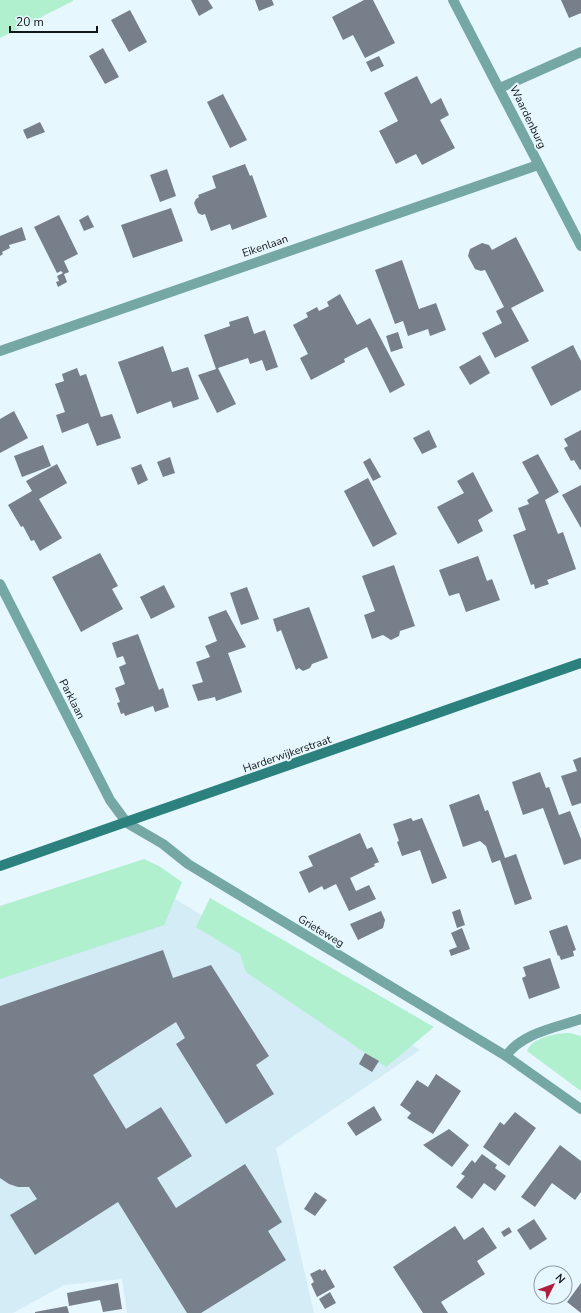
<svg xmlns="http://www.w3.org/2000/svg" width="581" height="1313" font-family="'Nunito Sans',sans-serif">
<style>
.built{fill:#d3ecf6}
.green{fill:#b0f0cf}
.building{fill:#777f8b}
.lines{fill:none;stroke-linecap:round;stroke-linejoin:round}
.minor{stroke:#75a7a4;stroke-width:10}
.secondary{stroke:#2c817e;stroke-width:10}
.labels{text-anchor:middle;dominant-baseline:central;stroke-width:4;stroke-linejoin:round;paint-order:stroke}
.street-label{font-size:11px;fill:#111719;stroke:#e6f7fe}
</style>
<rect width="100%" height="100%" fill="#e6f7fe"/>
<path class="built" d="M151 884 420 1050 276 1148 314 1313H127L122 1279 64 1285 13 1313H0V934Z"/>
<g class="green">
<path d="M0 0H73V1L0 38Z"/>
<path d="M144 859 159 866 182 882 164 925 0 979V906Z"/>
<path d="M210 898 434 1027 386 1067 246 972 240 954 196 927Z"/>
<path d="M570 1033 581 1036V1091L527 1051C532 1037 558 1033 570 1033Z"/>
</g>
<g class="building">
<path d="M191 0H208L213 8 199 16Z"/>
<path d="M255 0H272L274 5 259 11Z"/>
<path d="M364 0H373L395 43 365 58 353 35 343 40 332 17Z"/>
<path d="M561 0H581V13L569 18Z"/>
<path d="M130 10 147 42 129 52 111 20Z"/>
<path d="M103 48 119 77 105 84 89 56Z"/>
<path d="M379 56 384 66 371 72 366 62Z"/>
<path d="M417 76 431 104 441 98 449 115 440 120 455 148 422 165 416 154 396 164 379 131 398 121 384 93Z"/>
<path d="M223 94 247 140 230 148 207 102Z"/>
<path d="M40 122 45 132 27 139 23 130Z"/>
<path d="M245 164 250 176 252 175 267 217 232 230 230 224 211 231 205 214 202 215 198 213 194 203 196 199 199 197 198 195 216 188 212 176Z"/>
<path d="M167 169 176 196 160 202 150 175Z"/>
<path d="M171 208 183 241 133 258 121 225Z"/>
<path d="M59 215 78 254 64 261 69 272 64 274 67 282 58 287 56 282 59 281 57 276 63 273 61 271 57 273 34 227Z"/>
<path d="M88 215 94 227 84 231 79 220Z"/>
<path d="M22 227 26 240 9 245 10 248 2 252 3 254 0 256V236Z"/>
<path d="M516 237 544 291 511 308 529 341 495 358 482 333 502 323 496 311 504 307 485 270 481 271 475 269 468 256 470 249 482 243 489 245 492 250Z"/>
<path d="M402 260 419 309 436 303 446 330 430 336 428 329 408 336 403 321 395 324 375 270Z"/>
<path d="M340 294 357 325 370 318 405 385 390 393 367 347 344 359 345 362 311 380 300 358 308 354 293 325 308 317 306 313 317 307 319 311 329 306 327 302Z"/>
<path d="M248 316 254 334 265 330 278 367 266 371 262 360 250 364 248 358 218 368 236 404 217 413 198 375 216 369 204 335 230 326 229 322Z"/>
<path d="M398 332 403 348 391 352 386 336Z"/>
<path d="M573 345 581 361V390L551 406 531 367Z"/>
<path d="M163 346 172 372 188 367 199 399 173 408 171 401 137 414 118 362Z"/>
<path d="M480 355 490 373 470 385 459 367Z"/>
<path d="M77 368 80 376 86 374 101 417 112 414 121 438 97 446 88 423 62 433 56 415 65 412 55 384 64 381 62 374Z"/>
<path d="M14 411 28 438 0 453V419Z"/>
<path d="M429 430 437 447 422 454 413 438Z"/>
<path d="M581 430V469L580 470 574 460 571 461 564 448 568 446 564 439Z"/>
<path d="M43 445 51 466 22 477 14 456Z"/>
<path d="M538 454 559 492 545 500 558 534 563 532 576 569 547 580 549 584 535 589 534 584 531 585 513 535 526 530 518 508 529 504 527 500 539 493 522 462Z"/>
<path d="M170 457 175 473 163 477 157 462Z"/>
<path d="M370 458 381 477 373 481 363 462Z"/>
<path d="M57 464 67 483 39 499 62 538 40 551 34 540 31 541 23 526 21 527 8 505 32 491 26 481Z"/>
<path d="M141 464 148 480 138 485 131 468Z"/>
<path d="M473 472 493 511 478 520 483 531 458 544 437 507 464 493 457 481Z"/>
<path d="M368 478 397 534 373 547 344 491Z"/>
<path d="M581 485V528L562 495Z"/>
<path d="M100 553 118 586 112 589 123 609 81 632 52 577Z"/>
<path d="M478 556 487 581 492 579 500 600 466 612 459 593 449 596 439 570Z"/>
<path d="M394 565 415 626 400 631 399 636 391 640 383 635 372 639 364 615 375 611 362 576Z"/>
<path d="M164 585 175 607 151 619 140 597Z"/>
<path d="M247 587 259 619 241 625 230 593Z"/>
<path d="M309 607 328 658 312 664 310 668 303 671 299 668 296 670 281 630 277 632 273 619Z"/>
<path d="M226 610 246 647 228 653 242 692 216 701 215 697 198 701 192 685 203 682 196 662 210 657 205 646 217 641 208 617Z"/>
<path d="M138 634 159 690 163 688 169 707 155 712 153 706 125 716 124 713 121 714 117 703 120 702 115 688 125 684 119 667 126 664 123 656 117 658 112 643Z"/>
<path d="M581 757V803L572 806 561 776 577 771 573 760Z"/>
<path d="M540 772 546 788 549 787 559 815 570 811 581 839V859L564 865 543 808 523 815 512 782Z"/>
<path d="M479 794 485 811 488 810 505 858 516 854 532 899 515 905 500 860 492 863 486 846 480 841 463 847 449 805Z"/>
<path d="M411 818 413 821 422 818 447 878 432 884 420 850 402 856 397 842 399 841 393 824Z"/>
<path d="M360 833 367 849 372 847 379 862 374 864 375 866 350 878 356 891 369 885 376 899 349 911 336 884 324 890 322 886 309 893 299 872 313 866 308 856Z"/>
<path d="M460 909 465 925 457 928 452 912Z"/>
<path d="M381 911 385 920 383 928 358 940 350 924Z"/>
<path d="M567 925 576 950 573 951 574 956 561 960 559 955 558 956 549 931Z"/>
<path d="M462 928 470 949 451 956 449 950 457 947 451 933Z"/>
<path d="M163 950 173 978 211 965 269 1056 256 1065 274 1094 226 1124 176 1044 185 1038 176 1022 93 1075 126 1129 161 1107 192 1156 157 1178 176 1208 245 1164 282 1222 268 1231 286 1260 201 1313H187L118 1202 35 1255 10 1215 37 1199 29 1187H18L9 1184 0 1178V1006Z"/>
<path d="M550 958 560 988 529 999 522 978 526 976 523 967Z"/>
<path d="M365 1053 379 1061 372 1072 359 1064Z"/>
<path d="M436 1074 461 1091 433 1134 407 1118 411 1113 400 1105 417 1080 428 1087Z"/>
<path d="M374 1106 382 1120 356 1136 347 1123Z"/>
<path d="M515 1112 536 1128 509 1166 483 1147 500 1122 504 1125Z"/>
<path d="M449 1129 469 1145 452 1167 423 1145Z"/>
<path d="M560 1145 581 1161V1192L575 1200 552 1183 535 1207 521 1197Z"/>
<path d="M482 1154 497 1165 495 1168 506 1176 495 1191 484 1183 472 1199 456 1187 465 1176 461 1174 472 1160 475 1163Z"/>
<path d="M315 1192 327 1200 315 1216 304 1209Z"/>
<path d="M534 1219 547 1239 530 1250 517 1230Z"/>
<path d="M455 1226 464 1240 483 1227 497 1248 477 1261 485 1274 441 1302 448 1313H423L393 1267Z"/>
<path d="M509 1227 512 1232 504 1237 501 1232Z"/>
<path d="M320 1269 322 1271 325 1269 335 1287 317 1297 311 1284 314 1282 310 1274Z"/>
<path d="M118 1283 122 1309 103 1312 100 1300 69 1306 67 1293Z"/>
<path d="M581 1283V1313L567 1302Z"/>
<path d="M330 1292 336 1303 325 1309 319 1299Z"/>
<path d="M67 1306 69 1313H35V1312Z"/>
</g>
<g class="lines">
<g class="minor">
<path d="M453 0 581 246"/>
<path d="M500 88 581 52"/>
<path d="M0 351 538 165"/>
<path d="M0 584 110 800 127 823 163 844 188 864 506 1056 581 1109"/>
<path d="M506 1056C522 1033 555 1028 581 1019"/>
</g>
<path class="secondary" d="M0 866 581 663"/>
</g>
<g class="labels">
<g class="street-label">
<text transform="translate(528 117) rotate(64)">Waardenburg</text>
<text transform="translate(265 246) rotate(-19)">Eikenlaan</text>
<text transform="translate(72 699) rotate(63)">Parklaan</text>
<text transform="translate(287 754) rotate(-19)">Harderwijkerstraat</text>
<text transform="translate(321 931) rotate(31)">Grieteweg</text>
</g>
</g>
<g transform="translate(553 1285) rotate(48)"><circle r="19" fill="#e6f7fe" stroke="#919da2"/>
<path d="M0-3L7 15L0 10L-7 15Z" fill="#b11e3c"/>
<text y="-6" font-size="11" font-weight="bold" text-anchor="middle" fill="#111719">N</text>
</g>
<path d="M10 26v6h87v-6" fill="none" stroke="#111719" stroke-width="2"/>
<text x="16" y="26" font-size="12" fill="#111719" stroke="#e6f7fe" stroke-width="3" paint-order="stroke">20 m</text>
</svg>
